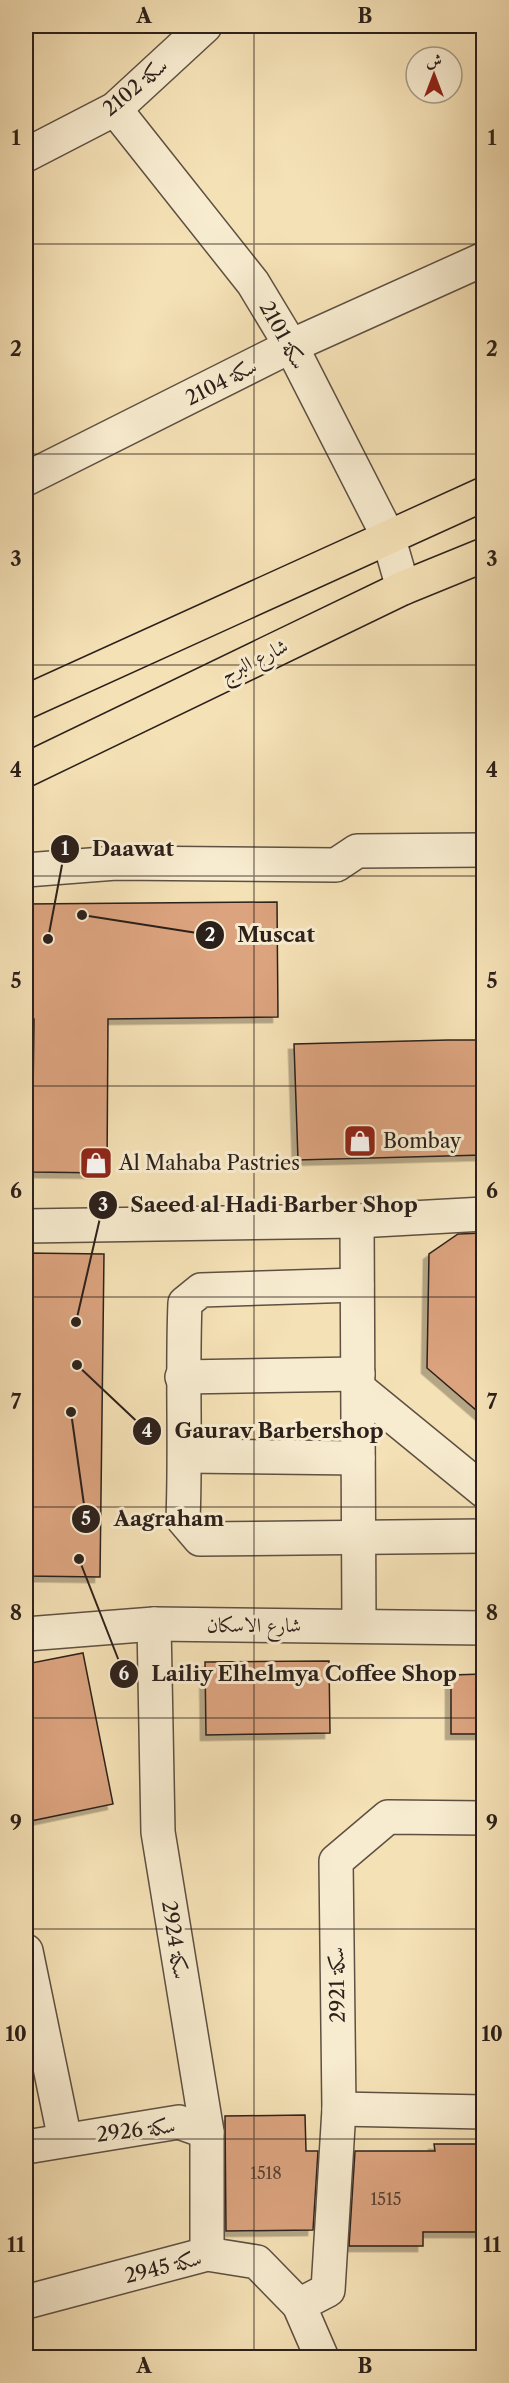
<svg xmlns="http://www.w3.org/2000/svg" width="509" height="2383" font-family="'Libre Caslon Text',Amiri,serif">
<style>
.building{fill:#dba37e;stroke:#2c201b;stroke-width:1.5;filter:url(#shadow)}
.lines{fill:none;stroke-linecap:round;stroke-linejoin:round}
.minor-casing{stroke:#5e5042;stroke-width:36}
.major-casing{stroke:#2c201b;stroke-width:36}
.minor{stroke:#f8ecd0;stroke-width:33}
.major{stroke:#f5e1b6;stroke-width:33}
.grid{fill:none;stroke:#2c201b;stroke-width:1.5;stroke-opacity:0.55}
.labels{text-anchor:middle;dominant-baseline:central;stroke-width:6;stroke-linejoin:round;paint-order:stroke}
.number-label{font-size:16px;fill:#584134}
.street-label{font-size:20px;fill:#2c201b;stroke:#f8ecd0}
.poi-label{font-size:20px;fill:#2c201b;stroke:#f8ecd0;text-anchor:start}
.leader{fill:none;stroke:#2c201b;stroke-width:2}
.callout-dot{fill:#2c201b;stroke:#f8ecd0;stroke-width:2}
.mark-label{font-size:18px;text-anchor:middle;font-weight:bold;fill:#fff}
.callout-label{font-size:21px;text-anchor:middle;font-weight:bold;fill:#2c201b;stroke:#f8ecd0;stroke-width:6;stroke-linejoin:round;paint-order:stroke}
.neatline{fill:none;stroke:#2c201b;stroke-width:2}
.grid-label{font-size:20px;text-anchor:middle;font-weight:bold;fill:#2c201b}
</style>
<defs>
<filter id="shadow"><feDropShadow dx="-5.5" dy="5.5" stdDeviation="0" flood-color="#0004"/></filter>
</defs>
<rect width="100%" height="100%" fill="#f5e1b6"/>
<filter id="stains"><feTurbulence type="fractalNoise" baseFrequency=".00333" numOctaves="4"/><feColorMatrix values="0 0 0 0 .2 0 0 0 0 .09 0 0 0 0 .02 0 0 0 .5 -.17"/></filter>
<radialGradient id="worn" r=".72"><stop offset=".6" stop-color="#630" stop-opacity="0"/><stop offset="1" stop-color="#630" stop-opacity=".3"/></radialGradient>
<g class="building">
<path d="M277 902 278 1017 108 1019 107 1173 32 1172 34 1019 26 1020V904Z"/>
<path d="M448 1040H483V1155L298 1160 294 1044Z"/>
<path d="M483 1233V1416L427 1368 429 1254 458 1234Z"/>
<path d="M26 1253 104 1254 100 1577 26 1576Z"/>
<path d="M83 1653 113 1804 26 1822V1664Z"/>
<path d="M329 1661 330 1733 206 1735 205 1662Z"/>
<path d="M483 1674V1734H451V1675Z"/>
<path d="M305 2115 306 2151H318L313 2230 226 2231 225 2116Z"/>
<path d="M434 2144H483V2232H423V2246H349L355 2151H435Z"/>
</g>
<g class="lines">
<g class="minor-casing">
<g id="minor">
<path d="M115 109 253 283 291 346 388 536 403 588"/>
<path d="M26 155 115 109 205 26"/>
<path d="M26 479 291 346 484 259"/>
<path d="M26 870 116 863 336 865 357 851 484 850"/>
<path d="M357 1221 359 1626"/>
<path d="M26 1226 357 1221 484 1214"/>
<path d="M357 1285 201 1290 185 1303C182 1375 186 1447 183 1519L200 1539 484 1536"/>
<path d="M182 1377 358 1374"/>
<path d="M358 1388 484 1491"/>
<path d="M185 1456 358 1458"/>
<path d="M154 1624 158 1832 207 2132V2254"/>
<path d="M26 1634 154 1624 484 1628"/>
<path d="M26 1951 65 2140"/>
<path d="M339 2109 484 2112"/>
<path d="M26 2147 179 2122 207 2132"/>
<path d="M26 2302 207 2254 257 2262 299 2305 322 2358"/>
<path d="M299 2305 328 2290 339 2109 336 1861 388 1817 484 1818"/>
</g>
</g>
<g class="major-casing">
<g id="major">
<path d="M26 702 484 494"/>
<path d="M26 770 403 588 484 555"/>
</g>
</g>
<use href="#minor" class="minor"/>
<use href="#major" class="major"/>
</g>
<path class="grid" d="M254 26V2358M26 244H484M26 454H484M26 665H484M26 876H484M26 1086H484M26 1297H484M26 1507H484M26 1718H484M26 1929H484M26 2139H484"/>
<defs>
<g id="shop-square" transform="scale(1.725)"><rect x="-9" y="-9" width="18" height="18" rx="4" fill="#8f2418" stroke="#f8ecd0"/><path d="M-5-2.5h2.3a2.7 3.5 0 0 1 5.4 0H5L5.5 6h-11ZM-1.5-2.5h3a1.5 2.3 0 0 0-3 0Z" fill="#fff"/></g>
</defs>
<g fill-rule="evenodd">
<use href="#shop-square" x="360" y="1141"/>
<use href="#shop-square" x="96" y="1163"/>
</g>
<g class="labels">
<g class="number-label">
<text x="266" y="2173">1518</text>
<text x="386" y="2199">1515</text>
</g>
<g class="street-label">
<text transform="translate(135 87) rotate(-40)">سكة 2102</text>
<text transform="translate(283 335) rotate(61)">سكة 2101</text>
<text transform="translate(221 382) rotate(-27)">سكة 2104</text>
<text transform="translate(254 660) rotate(-26)">شارع البرج</text>
<text x="254" y="1625">شارع الاسكان</text>
<text transform="translate(175 1940) rotate(81)">سكة 2924</text>
<text transform="translate(337 1985) rotate(-91)">سكة 2921</text>
<text transform="translate(136 2130) rotate(-7)">سكة 2926</text>
<text transform="translate(163 2267) rotate(-14)">سكة 2945</text>
</g>
<g class="poi-label">
<text x="383" y="1141">Bombay</text>
<text x="119" y="1163">Al Mahaba Pastries</text>
</g>
</g>
<path class="leader" d="M48 939L65 849M82 915L210 935M76 1322L103 1205M77 1365L147 1431M71 1412L86 1519M79 1559L124 1674"/>
<g class="callout-dot">
<circle cx="48" cy="939" r="6"/>
<circle cx="82" cy="915" r="6"/>
<circle cx="76" cy="1322" r="6"/>
<circle cx="77" cy="1365" r="6"/>
<circle cx="71" cy="1412" r="6"/>
<circle cx="79" cy="1559" r="6"/>
<circle cx="65" cy="849" r="15"/>
<circle cx="210" cy="935" r="15"/>
<circle cx="103" cy="1205" r="15"/>
<circle cx="147" cy="1431" r="15"/>
<circle cx="86" cy="1519" r="15"/>
<circle cx="124" cy="1674" r="15"/>
</g>
<g class="mark-label">
<text x="65" y="855">1</text>
<text x="210" y="941">2</text>
<text x="103" y="1211">3</text>
<text x="147" y="1437">4</text>
<text x="86" y="1525">5</text>
<text x="124" y="1680">6</text>
</g>
<g class="callout-label">
<text x="133" y="856">Daawat</text>
<text x="276" y="942">Muscat</text>
<text x="274" y="1212">Saeed al Hadi Barber Shop</text>
<text x="279" y="1438">Gaurav Barbershop</text>
<text x="169" y="1526">Aagraham</text>
<text x="304" y="1681">Lailiy Elhelmya Coffee Shop</text>
</g>
<rect width="509" height="2383" fill="none" stroke="#f5e1b6" stroke-width="66"/>
<g transform="translate(434 75)"><circle r="28" fill="#f8ecd0" stroke="#a69a88" stroke-width="1.5"/>
<path d="M0-4.5L10 22L0 15L-10 22Z" fill="#8f2418"/>
<text y="-9" font-size="16" font-weight="bold" text-anchor="middle" fill="#2c201b">ش</text>
</g>
<rect x="33" y="33" width="443" height="2317" class="neatline"/>
<g class="grid-label">
<text x="144" y="23">A</text>
<text x="365" y="23">B</text>
<text x="16" y="145">1</text>
<text x="492" y="145">1</text>
<text x="16" y="356">2</text>
<text x="492" y="356">2</text>
<text x="16" y="566">3</text>
<text x="492" y="566">3</text>
<text x="16" y="777">4</text>
<text x="492" y="777">4</text>
<text x="16" y="988">5</text>
<text x="492" y="988">5</text>
<text x="16" y="1198">6</text>
<text x="492" y="1198">6</text>
<text x="16" y="1409">7</text>
<text x="492" y="1409">7</text>
<text x="16" y="1620">8</text>
<text x="492" y="1620">8</text>
<text x="16" y="1830">9</text>
<text x="492" y="1830">9</text>
<text x="16" y="2041">10</text>
<text x="492" y="2041">10</text>
<text x="16" y="2252">11</text>
<text x="492" y="2252">11</text>
<text x="144" y="2373">A</text>
<text x="365" y="2373">B</text>
</g>
<rect width="100%" height="100%" filter="url(#stains)"/>
<rect width="100%" height="100%" fill="url(#worn)"/>
</svg>
